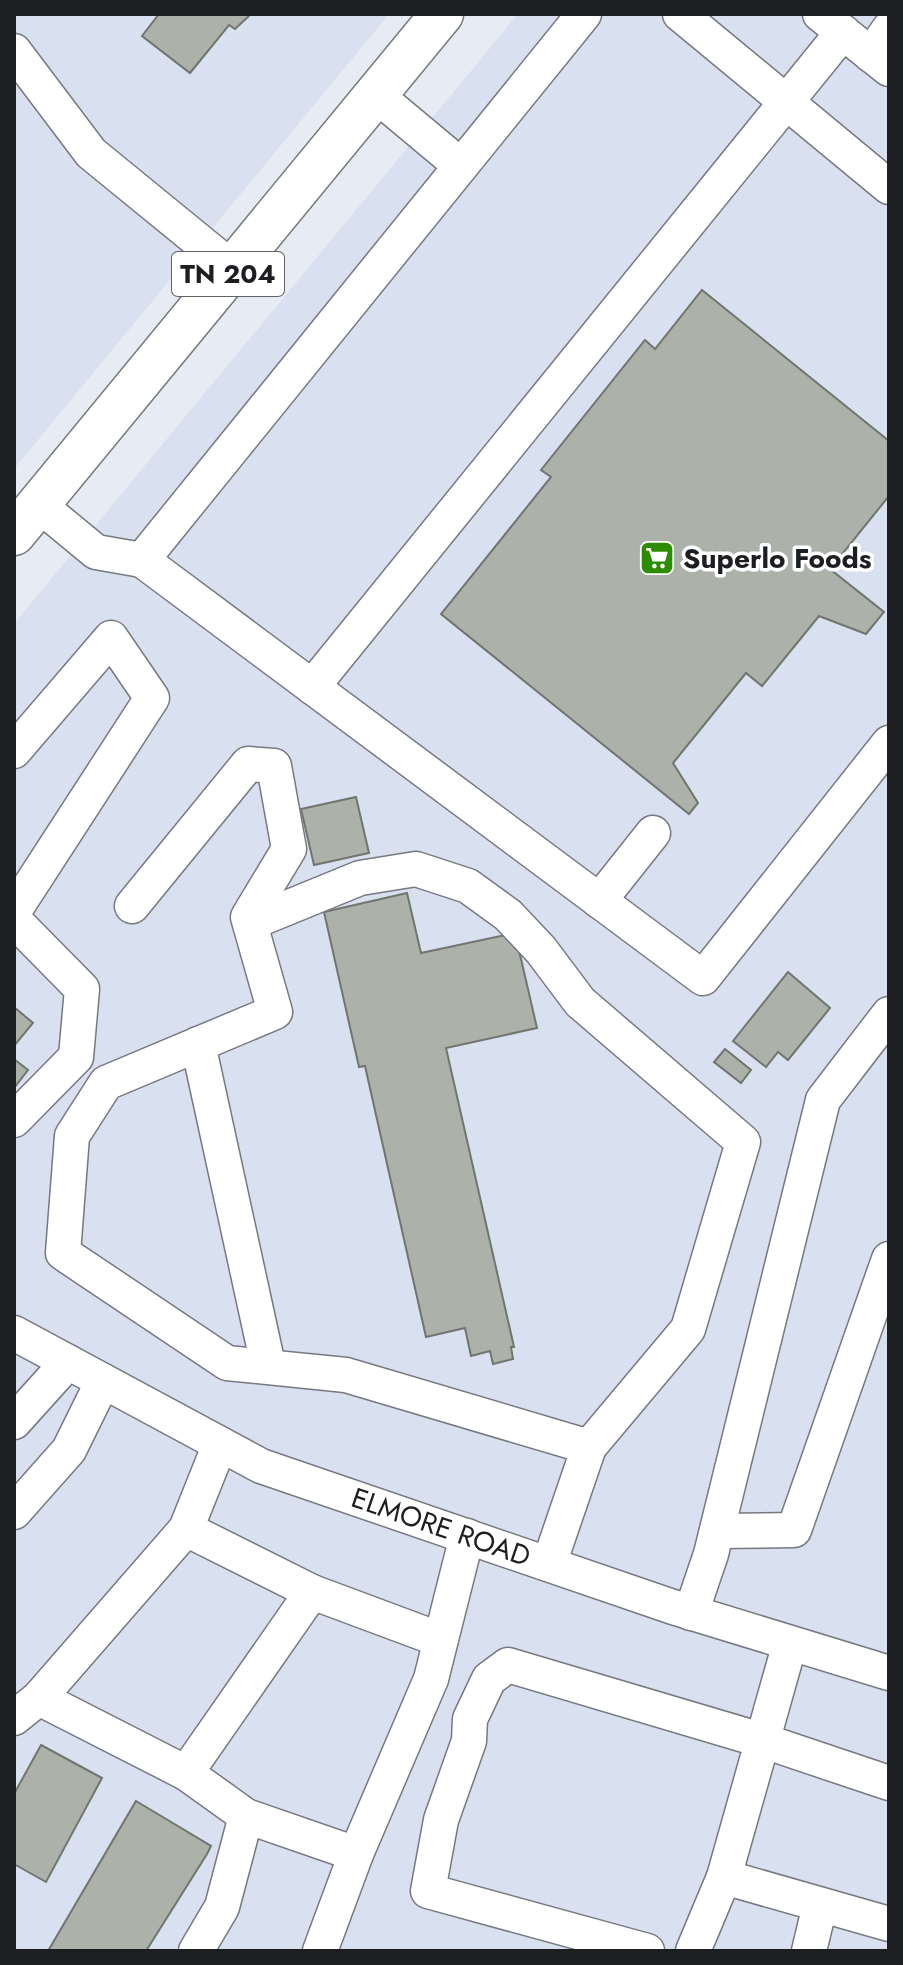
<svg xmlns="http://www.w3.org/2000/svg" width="903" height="1965" font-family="Jost,sans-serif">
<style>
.built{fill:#d9e0ef}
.building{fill:#acb1aa;stroke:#70756f;stroke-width:2}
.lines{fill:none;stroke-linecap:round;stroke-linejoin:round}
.minor-casing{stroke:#757980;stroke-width:37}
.major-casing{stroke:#757980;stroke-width:45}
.minor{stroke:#fff;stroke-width:34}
.major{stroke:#fff;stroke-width:42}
.labels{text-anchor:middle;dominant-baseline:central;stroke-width:7;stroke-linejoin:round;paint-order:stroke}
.shield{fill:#fff;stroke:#616264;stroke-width:2}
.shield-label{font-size:26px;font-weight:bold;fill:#1d1e21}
.poi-label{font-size:28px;font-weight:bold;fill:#1d1e21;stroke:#fff;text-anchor:start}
.street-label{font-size:28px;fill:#1d1e21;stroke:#fff}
</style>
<rect width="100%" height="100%" fill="#e7ebf3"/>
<g class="built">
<path d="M14 14H389L14 469Z"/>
<path d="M518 14H889V1951H14V624Z"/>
</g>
<g class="building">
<path d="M159 14H251L235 29 229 25 190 73 142 36Z"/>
<path d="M702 290 889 441V496L830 569 884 612 866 634 819 616 762 686 746 673 673 763 698 803 689 814 441 614 551 477 541 470 645 340 655 349Z"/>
<path d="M356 797 369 853 314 865 301 809Z"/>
<path d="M407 893 421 953 515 933 537 1028 446 1048 514 1347H511L513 1359 493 1364 490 1351 471 1356 465 1328 426 1337 365 1066 359 1067 324 912Z"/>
<path d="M788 972 830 1008 788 1060 778 1052 766 1067 733 1041Z"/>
<path d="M14 1007 33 1023 14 1046Z"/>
<path d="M725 1049 751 1070 741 1083 714 1062Z"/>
<path d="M14 1059 28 1070 14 1088Z"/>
<path d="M41 1745 102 1778 46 1882 14 1864V1794Z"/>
<path d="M136 1801 211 1846 207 1854 146 1951H48Z"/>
</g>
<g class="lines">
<g class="minor-casing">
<g id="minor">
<path d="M584 14 142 560 703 978 889 743"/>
<path d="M680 14 889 187"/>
<path d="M820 14 889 69"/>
<path d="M14 51 91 153 233 269"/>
<path d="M871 55 889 29"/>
<path d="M376 95 461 166"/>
<path d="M39 505 96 552 142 560"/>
<path d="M312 687 843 32"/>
<path d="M14 751 111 638 152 698 14 911"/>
<path d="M599 901 653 833"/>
<path d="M132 906 248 764 274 766 289 849 248 917 275 1012 106 1083 72 1136 63 1253 227 1363 346 1375 589 1447 549 1564"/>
<path d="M14 920 82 989 76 1057 14 1120"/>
<path d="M250 923 360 878 416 869 468 886 508 915 541 950 580 1002 743 1142 688 1329 589 1447"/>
<path d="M198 1044 268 1365"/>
<path d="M14 1333 261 1466 673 1607 889 1673"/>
<path d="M14 1422 68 1362"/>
<path d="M14 1512 69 1450 103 1381"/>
<path d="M186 1529 312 1592"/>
<path d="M717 1531 794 1530 889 1259"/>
<path d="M691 1613 711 1554 823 1100 889 1014"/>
<path d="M441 1640 312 1592 186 1773 246 1816 356 1854 431 1679 467 1536"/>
<path d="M39 1698 186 1773"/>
<path d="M14 1718 39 1698 186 1529 220 1444"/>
<path d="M724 1877 889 1924"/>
<path d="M196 1951 222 1907 246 1816"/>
<path d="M320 1951 356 1854"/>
<path d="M647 1951 428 1891 441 1820 469 1741 470 1719 489 1679 508 1665 761 1740 889 1783"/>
<path d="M693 1951 724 1877 790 1643"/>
<path d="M809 1951 820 1905"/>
</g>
</g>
<g class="major-casing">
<path id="major" d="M14 534 442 14"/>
</g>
<use href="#minor" class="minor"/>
<use href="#major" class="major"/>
</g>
<defs>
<g id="supermarket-square" transform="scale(1.8)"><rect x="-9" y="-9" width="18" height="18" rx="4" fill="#2c8d00" stroke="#fff"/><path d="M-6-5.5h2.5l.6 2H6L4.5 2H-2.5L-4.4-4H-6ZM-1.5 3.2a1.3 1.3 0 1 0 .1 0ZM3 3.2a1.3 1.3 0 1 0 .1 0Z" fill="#fff"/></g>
</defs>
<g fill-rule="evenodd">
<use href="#supermarket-square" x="657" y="558"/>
</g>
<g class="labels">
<rect class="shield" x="172" y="252" width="112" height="44" rx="6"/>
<g class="shield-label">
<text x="228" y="274">TN 204</text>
</g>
<g class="poi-label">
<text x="683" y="558">Superlo Foods</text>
</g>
<g class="street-label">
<text transform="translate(441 1527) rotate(19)">ELMORE ROAD</text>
</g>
</g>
<rect width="903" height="1965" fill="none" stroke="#1d1e21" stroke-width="32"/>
</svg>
